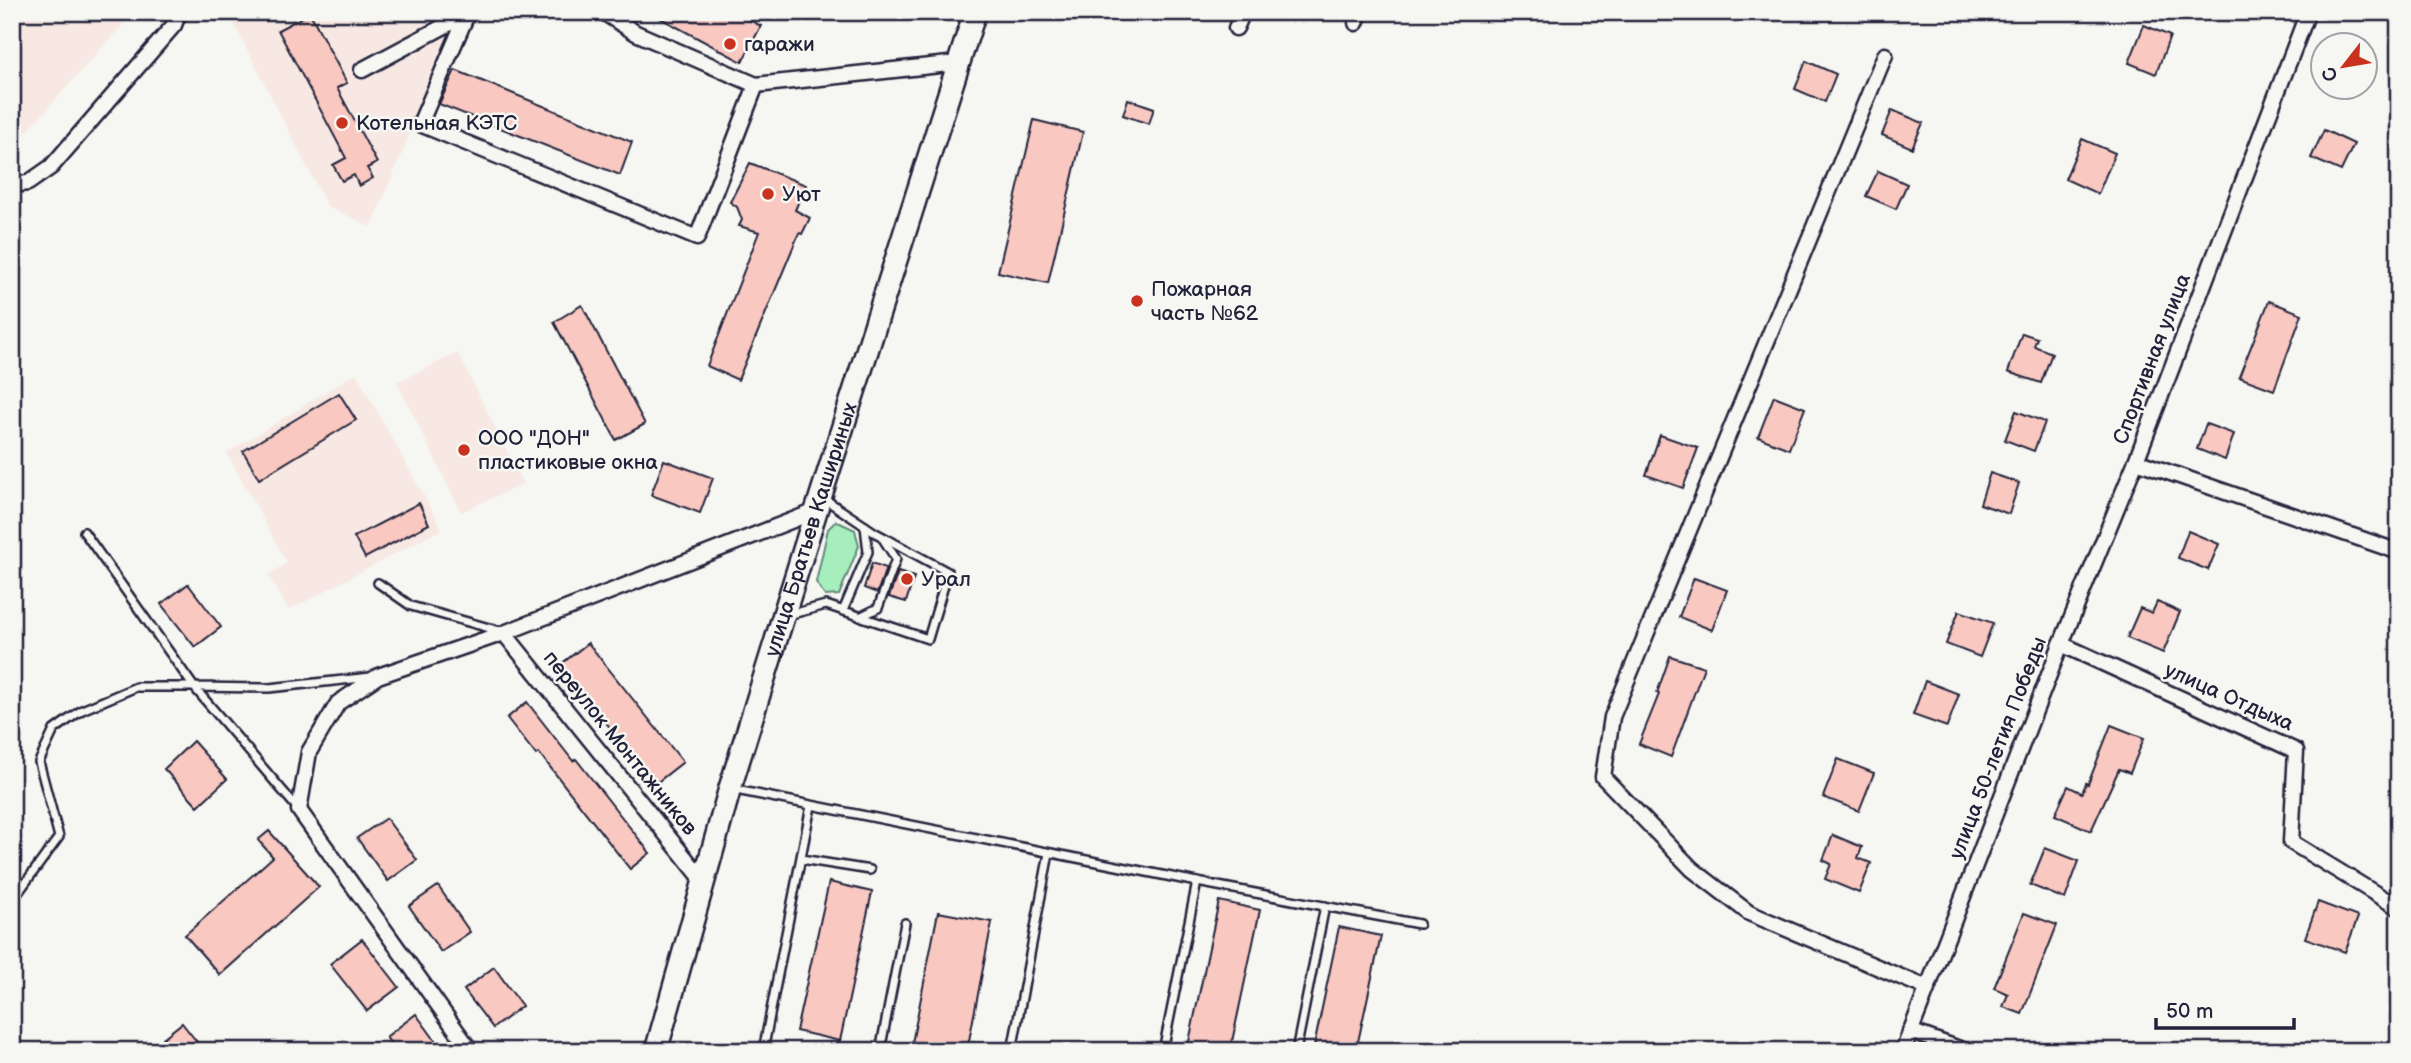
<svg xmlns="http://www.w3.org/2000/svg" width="2411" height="1063" font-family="'Balsamiq Sans',sans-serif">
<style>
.built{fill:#f7e8e3}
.green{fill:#a6efbd;stroke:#64887c;stroke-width:2}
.building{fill:#f8c8c1;stroke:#22223b;stroke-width:2}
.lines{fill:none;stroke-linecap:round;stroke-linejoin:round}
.lane-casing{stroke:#22223b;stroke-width:12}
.street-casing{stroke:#22223b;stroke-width:19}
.secondary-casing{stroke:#22223b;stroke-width:26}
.lane{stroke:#f6f6f2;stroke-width:7}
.street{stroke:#f6f6f2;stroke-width:14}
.secondary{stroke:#f6f6f2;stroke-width:21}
.poi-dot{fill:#c8321e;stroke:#f6f6f2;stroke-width:2.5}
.labels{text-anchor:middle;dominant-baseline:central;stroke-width:5;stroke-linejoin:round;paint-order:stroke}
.poi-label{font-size:21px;fill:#22223b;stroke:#f6f6f2;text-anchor:start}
.street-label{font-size:21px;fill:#22223b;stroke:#f6f6f2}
</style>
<rect width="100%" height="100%" fill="#f6f6f2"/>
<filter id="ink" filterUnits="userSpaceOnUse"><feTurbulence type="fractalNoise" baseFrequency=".0143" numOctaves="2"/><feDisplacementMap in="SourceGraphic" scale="14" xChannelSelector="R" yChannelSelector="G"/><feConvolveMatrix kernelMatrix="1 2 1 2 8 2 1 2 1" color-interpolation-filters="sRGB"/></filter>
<g filter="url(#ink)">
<g class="built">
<path d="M12 12H134L12 148Z"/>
<path d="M228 12H461L371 227 327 206Z"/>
<path d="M458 353 523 484 461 512 397 382Z"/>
<path d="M356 373 442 529 289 610 268 575 287 563 227 453Z"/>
</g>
<path class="green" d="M836 521 855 530 859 546 839 595 825 596 816 582 828 529Z"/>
<g class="building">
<path d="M649 12H735L761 26 742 62Z"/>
<path d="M310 13 347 83 337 88 377 163 367 168 373 178 359 186 354 175 342 181 333 165 346 158 278 30Z"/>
<path d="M2144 25 2170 36 2156 74 2129 63Z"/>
<path d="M1806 61 1836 74 1825 102 1795 89Z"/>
<path d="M455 70 632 142 620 175 439 104Z"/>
<path d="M1128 99 1154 108 1149 124 1123 115Z"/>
<path d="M1892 110 1923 123 1912 148 1882 135Z"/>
<path d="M1034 120 1083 132 1048 283 998 272Z"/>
<path d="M2324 130 2354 144 2341 171 2311 158Z"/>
<path d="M2082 139 2115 153 2098 194 2065 179Z"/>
<path d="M750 163 806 185 795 210 810 218 802 234 799 233 738 380 707 366 759 232 739 226 742 220 737 207 730 202Z"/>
<path d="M1878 171 1907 184 1896 209 1866 196Z"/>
<path d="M2269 301 2302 314 2274 390 2239 377Z"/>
<path d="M582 305 645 424 616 440 554 322Z"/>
<path d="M2022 333 2037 338 2034 346 2052 353 2041 383 2008 372Z"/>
<path d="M339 393 356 420 259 479 243 451Z"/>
<path d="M1774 396 1805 408 1789 449 1758 437Z"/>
<path d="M2016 411 2045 422 2034 451 2005 440Z"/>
<path d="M2206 424 2234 434 2225 460 2197 449Z"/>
<path d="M1660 435 1698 448 1683 488 1646 475Z"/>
<path d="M664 460 713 478 700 513 651 495Z"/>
<path d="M1990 473 2019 483 2009 514 1980 504Z"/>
<path d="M419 503 429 524 365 558 354 537Z"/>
<path d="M2188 531 2219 544 2208 570 2178 558Z"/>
<path d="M872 563 886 568 877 593 864 588Z"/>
<path d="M898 572 914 577 906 602 889 597Z"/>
<path d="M1694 578 1727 590 1712 630 1679 617Z"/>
<path d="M188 584 221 627 195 647 161 604Z"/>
<path d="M2157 602 2180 612 2163 653 2127 638 2140 608 2152 613Z"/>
<path d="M1959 611 1993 623 1980 657 1946 644Z"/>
<path d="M588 643 683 762 655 784 560 665Z"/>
<path d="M1670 656 1704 667 1671 757 1639 744 1659 694 1657 693Z"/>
<path d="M1925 681 1959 694 1947 727 1913 715Z"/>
<path d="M527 702 573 761 576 759 650 853 630 869 539 753 536 755 507 718Z"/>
<path d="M2111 725 2144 738 2130 773 2119 769 2091 831 2055 815 2068 786 2082 793 2086 783 2088 784Z"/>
<path d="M193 741 227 779 198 806 164 769Z"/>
<path d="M1838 759 1874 773 1859 811 1823 797Z"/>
<path d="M386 818 417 860 388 881 357 838Z"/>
<path d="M269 831 319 887 220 975 185 935 273 857 258 840Z"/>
<path d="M1833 835 1862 847 1858 858 1871 863 1859 893 1825 879 1831 864 1823 860Z"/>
<path d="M2045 848 2079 861 2065 899 2030 885Z"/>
<path d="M829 882 872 892 840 1041 796 1031Z"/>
<path d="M438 886 470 932 441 952 409 906Z"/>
<path d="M1219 901 1260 910 1230 1051H1187Z"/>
<path d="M2318 902 2358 917 2345 952 2305 938Z"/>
<path d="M938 912 992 922 967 1051H953L912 1043Z"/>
<path d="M2024 913 2057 925 2022 1014 2003 1007 2008 994 1994 988Z"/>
<path d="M1339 927 1381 936 1356 1051H1313Z"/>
<path d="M362 939 399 987 367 1011 330 964Z"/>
<path d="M494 967 522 1006 493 1028 464 990Z"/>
<path d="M416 1014 443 1051H396L386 1037Z"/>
<path d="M182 1023 204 1051H172L163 1038Z"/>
</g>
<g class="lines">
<g class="lane-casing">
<g id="lane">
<path d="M84 532 194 687 269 688 371 677"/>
<path d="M378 583 411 606 500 631"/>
<path d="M843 611 868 552 865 526"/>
<path d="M788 615 826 605 928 639 948 572 874 532 823 498"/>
<path d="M860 617 878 608 896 559 882 537"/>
<path d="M731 789 1197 882 1419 924"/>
<path d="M801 859 870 870"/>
<path d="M12 901 59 837 39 762 54 730 82 710 136 687H194L299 810"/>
<path d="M763 1051 811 806"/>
<path d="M821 1051V1050"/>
<path d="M880 1051 905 923"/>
<path d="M1012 1051 1049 853"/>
<path d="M1163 1051 1197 882"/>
<path d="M1296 1051 1325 906"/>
</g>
</g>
<g class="street-casing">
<g id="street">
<path d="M468 12 420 124 697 238 756 85"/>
<path d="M603 12 636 33 756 85 958 63"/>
<path d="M1356 23 1360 12"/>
<path d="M1236 28 1243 12"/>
<path d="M1885 55 1612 717 1603 777 1692 869 1749 913 1927 988"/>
<path d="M362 70 467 14"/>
<path d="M12 185 28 183 51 167 174 25 179 12"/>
<path d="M2136 461 2399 552"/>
<path d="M504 633 703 880"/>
<path d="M2061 644 2296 751 2291 842 2399 908"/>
<path d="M1910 1031 1965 1051"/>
<path d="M471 1051 299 810 309 752 338 703 378 676 504 633 816 511"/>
<path d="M1903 1051 2061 644 2136 461 2308 12"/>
</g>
</g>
<g class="secondary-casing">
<g id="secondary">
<path id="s1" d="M656 1051 730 788 816 511 975 12"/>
</g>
</g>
<use href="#lane" class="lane"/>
<use href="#street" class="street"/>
<use href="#secondary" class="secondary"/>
</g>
</g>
<g class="poi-dot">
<circle cx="730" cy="44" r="7"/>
<circle cx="342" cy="123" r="7"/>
<circle cx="768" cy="194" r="7"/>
<circle cx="1137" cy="301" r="7"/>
<circle cx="464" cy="450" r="7"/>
<circle cx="907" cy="579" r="7"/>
</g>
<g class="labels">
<g class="poi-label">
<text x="744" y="44">гаражи</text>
<text x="356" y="123">Котельная КЭТС</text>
<text x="782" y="194">Уют</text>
<text x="1151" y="289">Пожарная<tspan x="1151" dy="24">часть №62</tspan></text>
<text x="478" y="438">ООО "ДОН"<tspan x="478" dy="24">пластиковые окна</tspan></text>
<text x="921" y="579">Урал</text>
</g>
<g class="street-label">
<text transform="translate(2152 359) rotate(-69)">Спортивная улица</text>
<text stroke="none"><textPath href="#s1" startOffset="544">улица Братьев Кашириных</textPath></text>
<text transform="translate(2229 697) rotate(24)">улица Отдыха</text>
<text transform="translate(620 743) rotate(51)">переулок Монтажников</text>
<text transform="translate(1998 748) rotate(-69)">улица 50-летия Победы</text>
</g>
</g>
<rect width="2411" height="1063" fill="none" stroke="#f6f6f2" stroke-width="42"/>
<rect x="21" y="21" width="2369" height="1021" fill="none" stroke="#22223b" stroke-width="2.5" filter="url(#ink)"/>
<g transform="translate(2344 66) rotate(239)"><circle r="33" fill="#f6f6f2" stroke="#a1a1a9" stroke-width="2"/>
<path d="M0-5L12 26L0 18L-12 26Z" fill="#c8321e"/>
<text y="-10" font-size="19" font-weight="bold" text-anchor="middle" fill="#22223b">С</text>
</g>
<path d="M2156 1018v10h138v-10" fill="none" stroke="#22223b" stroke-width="3.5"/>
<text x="2166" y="1018" font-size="21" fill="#22223b" stroke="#f6f6f2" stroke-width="5" paint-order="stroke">50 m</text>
</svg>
